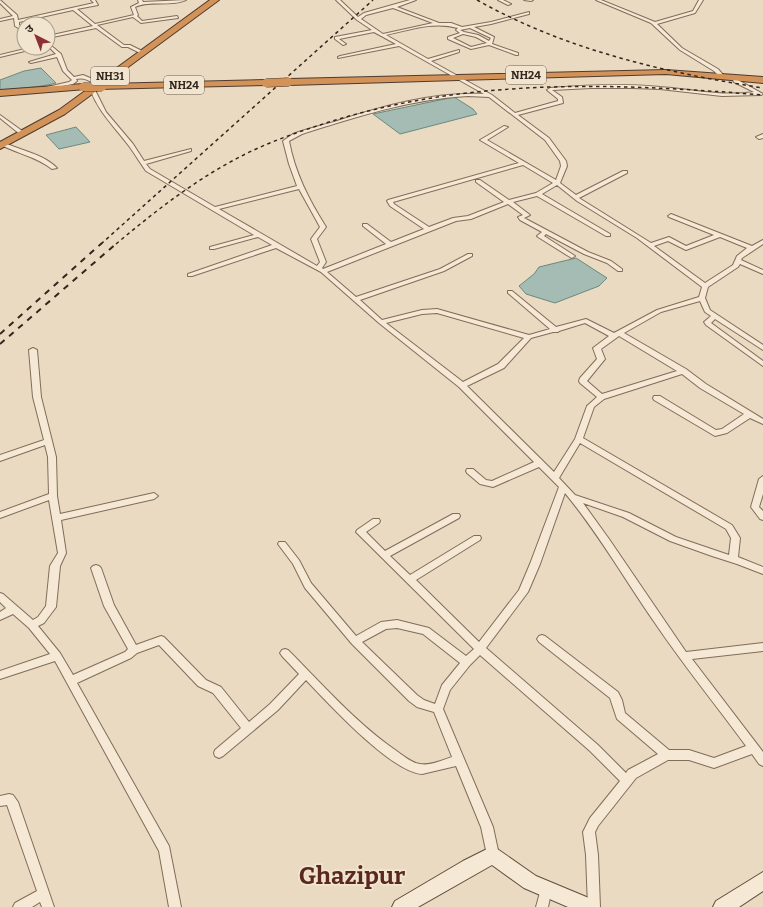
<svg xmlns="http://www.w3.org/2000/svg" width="763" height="907" font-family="Bitter,'Noto Sans Devanagari',serif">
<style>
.water{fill:#a4bcb3;stroke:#6c897f}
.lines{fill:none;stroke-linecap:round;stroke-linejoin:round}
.street-casing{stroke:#816c5a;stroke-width:2}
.secondary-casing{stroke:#634d3e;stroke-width:2}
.highway-casing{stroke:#4f3b2f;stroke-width:2}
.street{fill:#f5e8d4;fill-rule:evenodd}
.secondary{fill:#f5e8d4;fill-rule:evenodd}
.highway{fill:#d39358;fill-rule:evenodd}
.rail-far1{stroke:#32261d;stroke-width:1.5;stroke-dasharray:3.5 3.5;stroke-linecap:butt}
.rail{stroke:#32261d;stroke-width:2;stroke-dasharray:6 6;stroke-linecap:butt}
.highway-bridge-casing{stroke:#4f3b2f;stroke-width:9;stroke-linecap:butt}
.highway-bridge{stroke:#d39358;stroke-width:8}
.labels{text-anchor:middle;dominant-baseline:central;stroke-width:3.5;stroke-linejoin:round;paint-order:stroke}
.shield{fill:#f2e5d0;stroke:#6c5f53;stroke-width:1}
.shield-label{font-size:11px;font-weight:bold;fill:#32261d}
.near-town-label{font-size:24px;font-weight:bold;fill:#5b2821;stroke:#f2e5d0}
</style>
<rect width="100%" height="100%" fill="#e9dac1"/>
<g class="water">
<path d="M41 68 56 83C37 88 19 88 0 90V80L24 71Z"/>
<path d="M454 97 473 109 477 114 400 134 373 114Z"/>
<path d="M76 127 90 142 59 149 46 135Z"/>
<path d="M576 258 607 278 599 286 555 303 526 294 519 286 534 274 539 267Z"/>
</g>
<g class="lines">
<g class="street-casing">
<g id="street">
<path d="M0 0 17 15 18 20 94 3 91 0H95L98 5 77 9 95 24 134 15 131 7 139 3 138 0H142L143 2 186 0C170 7 150 0 135 7L138 15 137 16 142 21 177 16 178 18 141 23 133 17 97 25 124 45H130L144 52V53L142 54 128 47H122L96 28 48 38V36L93 26 73 10 19 22V25L24 28V31H23L15 26 14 18 0 21V19L13 16 0 3Z"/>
<path d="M336 0H340L358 17 364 13 410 0H416L397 7 439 23H451L462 27 491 22 529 12V14L491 24 474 27 494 37 492 44 518 53V55H516L489 45 471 49 448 39V37L460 33 456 30 458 28C433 21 409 30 386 35L428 59 459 50V52L431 61 492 95 515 113 558 101V99L547 90 550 88C587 85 623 83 660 87 691 89 722 97 754 92L734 82 732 78 734 77 738 80 763 94 761 95 722 96 660 89 633 88H591L552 90 562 97 563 103 518 115 549 138 566 161 567 166 560 183 576 195 623 171H627V173L579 198 651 243 669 237 686 246 714 235 669 217 668 216 671 214 752 246 763 240V244L742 258 741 260 763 270V274L740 264 738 267 708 287 705 298 710 310 763 345V350L715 319 711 323 763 361V366L706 325 704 322 711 316 705 312 700 301 661 312 624 333 686 369 706 384 763 419V424L750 418 727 433 715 436 654 400 653 398 654 396H660L716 430 722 429 744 414 700 388 682 374 604 399 594 407 583 438 732 525 740 538 738 557 763 567V574L737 564 712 556 670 541 623 517 583 503 609 539 686 652 763 643V651L692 659 763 752V766L759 764 752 754 714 768 689 760H668L636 778 598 826 595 832 598 855 600 907H588L586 855 583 832 590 818 620 781 590 751 480 655 470 665 450 690 443 709 493 827 499 855 497 859 493 861 489 859 487 855 481 827 456 766 422 774C391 772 328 703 306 680L278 710 223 756 219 758 215 756 214 753 215 750 241 728 213 693 198 686 159 645 137 653 131 658 77 683 169 846 181 907H169L159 851 55 661 0 679V671L50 654 29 628 13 614 0 620V612L6 608 0 602V593L3 594 33 620 38 617 46 606 50 566 58 553 49 500 0 518V512L49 494 48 457 45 445 0 461V455L44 440 33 397 29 350 33 348 37 350 41 397 56 457 57 496 60 514 154 493 158 496 154 499 61 520 66 553 60 566 56 607 44 623 38 626 60 653 73 675 125 652 128 649 104 606 91 568 93 566 96 565 99 566 101 568 114 605 136 645 161 636 164 637 206 680 221 687 249 722 270 704 299 674 282 656 280 653 282 650 285 649 288 650C323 685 357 724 398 752 405 757 412 763 420 764 430 766 443 760 452 757L434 712 417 707 409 701 352 644 305 588 293 564 278 544 279 542H285L299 560 311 583 356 636 381 622 397 620 429 628 466 656 474 649 356 532 357 530 373 519H379L380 521 379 523 366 532 385 551 453 514H459L460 516 459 518 390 556 410 575 474 536H480L481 538 480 540 416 580 479 642 519 590 530 564 559 487 539 467 493 487 480 484 467 473 466 471 467 469H473L486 480 492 481 534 462 459 387 379 323 321 272 276 248 192 276H188V274L272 245 258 237 214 249H210V247L254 235 146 171C140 163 135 154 129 146 114 126 99 113 90 89L94 88 106 112 133 144 144 161 191 149V151L146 164 150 169 215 207 297 186 289 164 283 141 293 134C306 129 320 126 334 122 383 106 432 92 484 94L399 46 338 58V57L340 56 396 44 374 32 339 39 346 44 343 45 335 39V37L372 30 357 20ZM393 8 433 23 383 34 361 19 366 15ZM470 28 491 38 489 41 478 35 464 32 460 30ZM463 34 476 37 487 43 471 47 453 38ZM468 96 489 97 545 140 560 161 561 166 556 180 487 140 508 127 504 126 480 140 519 163 388 200 387 201 390 206 424 229 391 242 367 224H363V226L386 244 323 269 322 268 326 262 317 239 326 227C309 200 295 173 289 141L302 134C356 117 411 99 468 96ZM523 165 553 183 536 193 509 200 480 180H476V182L504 202 468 216 453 218 429 227 394 204 393 202ZM557 185 577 201 637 238 702 287 699 297 657 310 614 333 586 319 556 327 512 291H508V293L550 329 529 335 437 309 422 310 382 320 360 300 444 271 472 256V254H468L440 269 356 297 327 272 456 221 471 219 508 204 523 215 518 217 520 220 542 232 537 236 538 237 570 257 572 258 575 256 544 236 546 234 584 254 607 263 618 271H622V269L611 261 588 252 524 218 530 215 513 202 537 196 606 236H610V234L542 194ZM299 189 320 227 311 239 320 262 317 266 219 209ZM720 237 747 248 737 256 733 265 705 283 654 246 668 241 686 250ZM437 313 524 338 498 364 463 382 386 323 422 314ZM585 323 609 336 593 348 597 359 580 378 579 381 580 383 597 397 587 406 575 439 554 472 467 386 504 368 531 338 553 332H558L559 331ZM619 336 677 371 602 394 587 381 605 359 601 349ZM580 443 726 529 731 538 729 555 676 537 629 513 575 495 559 478ZM565 493C599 534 625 580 655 623 684 666 716 705 746 746L714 758 689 750H669L625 713 622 700 618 692 545 636 542 635 539 636 537 639 539 642 610 698 617 719 658 754 628 770 626 773 598 745 486 648 528 592 540 564ZM397 628 423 634 460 663 442 685 435 704 424 700 417 695 362 642 386 629Z"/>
<path d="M498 0H503L511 4 508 5Z"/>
<path d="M524 0H533L531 1Z"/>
<path d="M596 0H601L655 22 693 11 699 0H703L695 13 657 24 682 48 718 69 725 77 721 78 714 71 680 50 651 23Z"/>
<path d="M48 43 61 54 67 70 74 77 83 75 102 83V85C92 85 87 76 76 79L77 81 73 84 47 89V87L69 82 72 80 63 71 57 57 31 63 29 62 56 54 48 46Z"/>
<path d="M29 48H37L0 57V55Z"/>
<path d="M0 115 25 133V135H21L0 118Z"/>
<path d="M763 134V138L759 139 756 137Z"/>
<path d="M1 143H5C22 151 43 154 57 168L52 169C37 157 19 154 1 145Z"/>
<path d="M763 476V494L759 507 763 511V520L760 519 751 507 759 479Z"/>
<path d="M9 794 13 795 18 802 54 907H42L40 902 32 907H13L15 903 37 891 7 805 0 806V796Z"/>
<path d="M546 883 550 885 552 889 548 907H536L542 885Z"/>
</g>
</g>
<g class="secondary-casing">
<g id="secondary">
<path d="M493 846 536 876 596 901 599 907H568L524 888 492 865 418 907H392L395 901 463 861Z"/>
<path d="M763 872V891L739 907H713L716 901Z"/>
</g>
</g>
<g class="highway-casing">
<g id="highway">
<path d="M210 0H219L105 84 266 80 270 83 269 85 99 89 65 114 0 149V142L59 110Z"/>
<path d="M666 70 763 77V83L666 74 289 85 285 82 289 79Z"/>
<path d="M83 84 86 85V89L0 96V90Z"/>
</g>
</g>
<use href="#street" class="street"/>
<use href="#secondary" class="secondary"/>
<use href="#highway" class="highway"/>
<g class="rail-far1">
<path d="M477 0C566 50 663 72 763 88"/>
<path d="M101 244 373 0"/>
<path d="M116 244C153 213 191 183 234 160 263 144 295 133 326 123 471 77 614 83 763 95"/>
</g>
<g class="rail">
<path d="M0 334 102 243"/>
<path d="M0 344 117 243"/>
</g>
<g class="highway-bridge-casing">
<g id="highway-bridge">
<path d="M266 83 289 82"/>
<path d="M83 87H102"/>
</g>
</g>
<use href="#highway-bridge" class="highway-bridge"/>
</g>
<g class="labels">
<g class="shield">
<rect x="506" y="66" width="40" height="18" rx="3"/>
<rect x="91" y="67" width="38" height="18" rx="3"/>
<rect x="164" y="76" width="40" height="18" rx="3"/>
</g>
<g class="shield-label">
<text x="526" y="75">NH24</text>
<text x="110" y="76">NH31</text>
<text x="184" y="85">NH24</text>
</g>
<g class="near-town-label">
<text x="352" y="876">Ghazipur</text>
</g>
</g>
<g transform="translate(36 36) rotate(318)"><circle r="19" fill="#f2e5d0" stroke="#a59988"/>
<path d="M0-3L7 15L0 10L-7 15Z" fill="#8b3038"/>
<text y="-6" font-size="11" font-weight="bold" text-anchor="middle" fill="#32261d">उ</text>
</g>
</svg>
